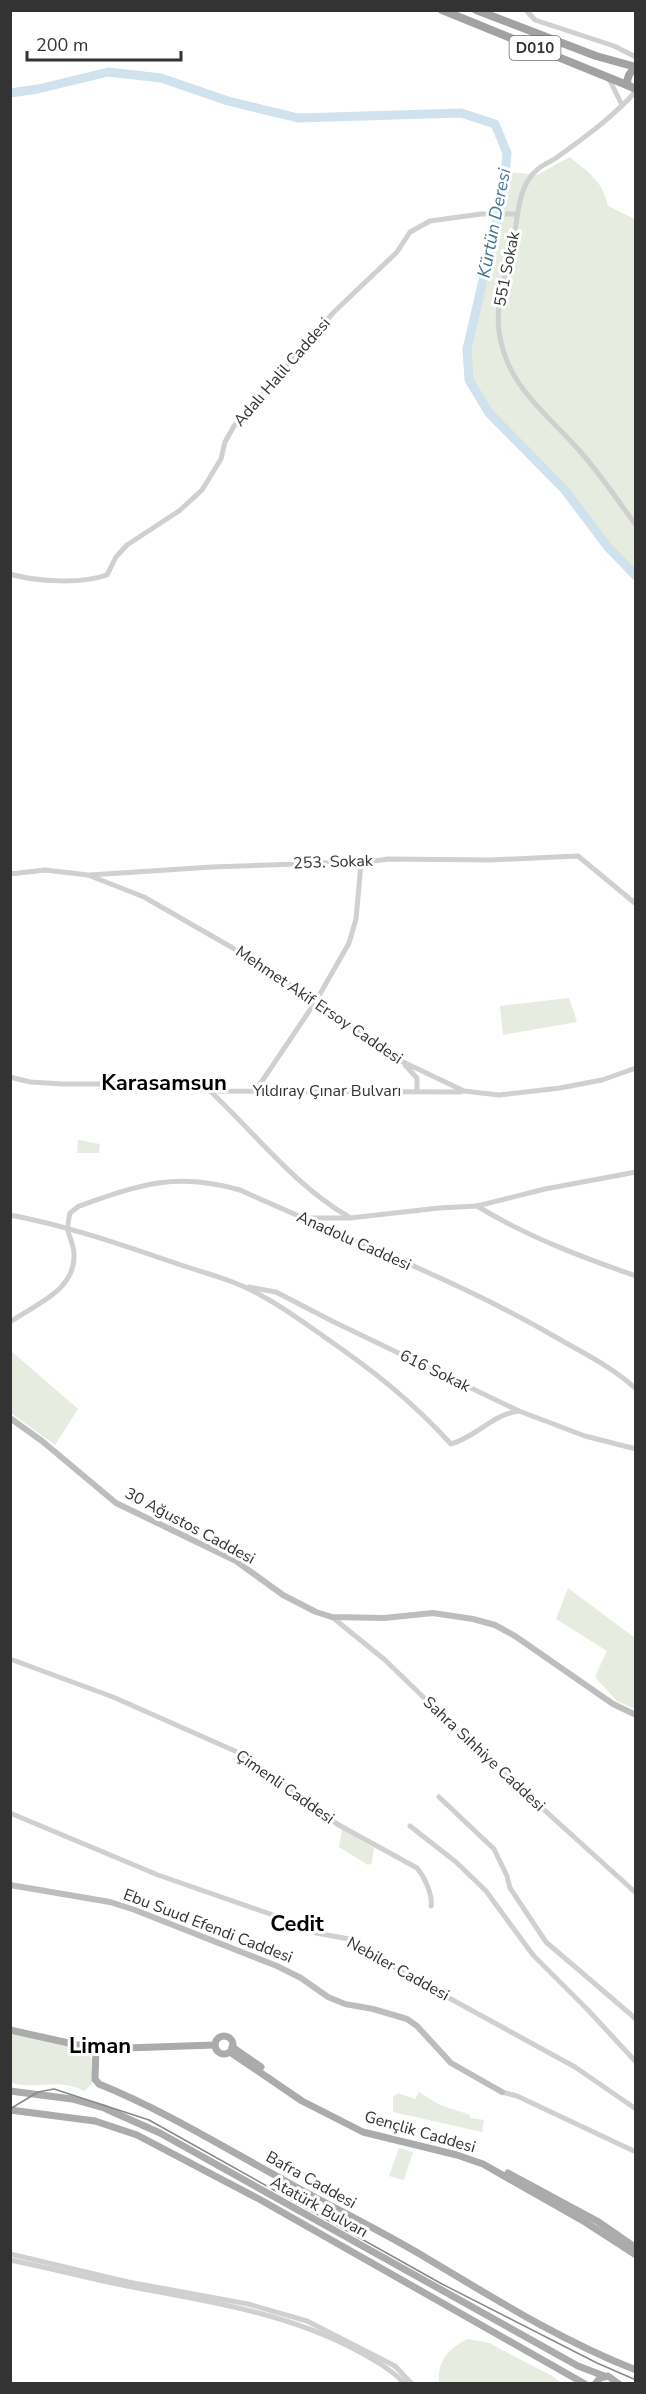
<svg xmlns="http://www.w3.org/2000/svg" width="646" height="2394" font-family="'Nunito Sans',sans-serif">
<style>
.green{fill:#e6ecdf}
.lines{fill:none;stroke-linecap:round;stroke-linejoin:round}
.river{stroke:#cfe2ee;stroke-width:9}
.tertiary{stroke:#d0d0d0;stroke-width:5}
.secondary{stroke:#bdbdbd;stroke-width:6}
.primary{stroke:#ababab;stroke-width:7}
.trunk{stroke:#a2a2a2;stroke-width:8}
.tram{stroke:#888;stroke-width:1.5}
.labels{text-anchor:middle;dominant-baseline:central;stroke-width:6;stroke-linejoin:round;paint-order:stroke}
.shield{fill:#fff;stroke:#707070;stroke-width:1.5}
.shield-label{font-size:15px;font-weight:bold;fill:#333}
.street-label{font-size:16px;fill:#333;stroke:#fff}
.water-label{font-size:18px;font-style:italic;fill:#3f7597;stroke:#fff}
.district-label{font-size:22px;font-weight:bold;fill:#000;stroke:#fff}
</style>
<rect width="100%" height="100%" fill="#fff"/>
<g class="green">
<path d="M570 157C589 173 602 180 608 206L635 219V574L564 489 489 413 469 380 467 349 504 190 512 172 537 175Z"/>
<path d="M569 998 577 1022 503 1035 500 1006Z"/>
<path d="M78 1140 100 1144 99 1153H77Z"/>
<path d="M11 1351 78 1409 55 1445 11 1413Z"/>
<path d="M568 1588 635 1638V1709L617 1701 595 1677 607 1651 556 1619Z"/>
<path d="M342 1829 374 1848 372 1863 368 1865 339 1847Z"/>
<path d="M11 2034 78 2047 93 2059V2082L85 2091C55 2077 40 2090 11 2083Z"/>
<path d="M419 2092 440 2105 470 2115V2118L484 2120 482 2132 393 2112V2097L398 2093 415 2099Z"/>
<path d="M399 2148 413 2152 404 2180 389 2176Z"/>
<path d="M468 2339 489 2343 554 2377 561 2383H439C437 2362 448 2348 468 2339Z"/>
</g>
<g class="lines">
<path class="river" d="M10 93 38 89 108 72 161 78 228 101 298 118 461 113 495 124 507 153 504 190 467 349 469 380 489 413 564 489 608 547 636 576"/>
<g class="tertiary">
<path d="M526 10 535 20 614 46 636 57"/>
<path d="M608 77 622 105"/>
<path d="M636 91C612 118 585 137 556 158 550 162 542 165 537 170 517 186 518 220 513 242 507 270 495 302 499 331 506 385 544 411 578 449 599 472 617 500 636 525"/>
<path d="M10 574C36 582 82 584 107 575L116 557 127 545 179 511 202 490 221 459 225 442 234 426 334 312 397 252 410 232 430 221 481 214H516"/>
<path d="M10 874 45 870 88 875 144 897 231 947 316 1001 399 1060 464 1091 499 1095 560 1088 602 1080 636 1068"/>
<path d="M90 875 212 867 324 863H361L388 859 490 860 578 856 636 904"/>
<path d="M405 1065 417 1078V1091"/>
<path d="M10 1077 30 1082 63 1084H164L210 1091 461 1092"/>
<path d="M256 1090 316 1001 349 943 356 919 361 863"/>
<path d="M210 1091C256 1134 294 1185 349 1217"/>
<path d="M477 1206C526 1236 581 1257 636 1276"/>
<path d="M10 1215C69 1226 125 1246 181 1265 208 1274 237 1281 262 1296 283 1307 303 1322 323 1336 371 1369 411 1400 451 1444 476 1437 493 1414 519 1411"/>
<path d="M304 1218H350L439 1208 477 1206 545 1189 636 1172"/>
<path d="M249 1287 276 1292 332 1321 519 1411 585 1436 636 1449"/>
<path d="M10 1322C36 1304 76 1290 74 1254 74 1246 70 1239 68 1231 67 1226 69 1218 70 1213L79 1206C139 1185 175 1171 240 1190 347 1239 458 1280 559 1339 585 1354 614 1368 636 1389"/>
<path d="M332 1617 385 1660 479 1751 636 1893"/>
<path d="M10 1659 113 1697 235 1751 291 1789 337 1824 417 1868C424 1876 433 1895 431 1906"/>
<path d="M439 1797 494 1849 507 1876 510 1888 546 1942 636 2019"/>
<path d="M10 1813 158 1875 276 1916 316 1933 349 1939 407 1975 575 2067 636 2109"/>
<path d="M410 1826 456 1862 486 1891 533 1955 587 2009 636 2062"/>
<path d="M502 2092 517 2096 636 2152"/>
<path d="M10 2254 128 2282 248 2304 307 2321 395 2366 412 2384"/>
<path d="M10 2260C49 2268 88 2278 127 2286 205 2301 285 2312 356 2350 374 2360 391 2369 405 2384"/>
</g>
<g class="secondary">
<path d="M10 1418 42 1441 116 1503 236 1561 283 1595 316 1612 332 1617 384 1618 433 1613 473 1619 495 1625 515 1636 613 1704 636 1715"/>
<path d="M10 1885 110 1902 135 1910 277 1966 301 1978 328 1997 345 2004 373 2009 407 2019 417 2026 451 2063 502 2092"/>
</g>
<g class="primary">
<path d="M10 2030 96 2049 215 2045"/>
<circle cx="224" cy="2045" r="9"/>
<path d="M232 2047 261 2067"/>
<path d="M96 2049 95 2079 99 2084C163 2110 220 2145 280 2178 329 2206 380 2230 428 2259 495 2299 562 2341 636 2370"/>
<path d="M230 2052 302 2101 363 2132 457 2155 483 2164 585 2222 636 2255"/>
<path d="M10 2091 72 2099 104 2108 160 2133 578 2366 604 2376"/>
<path d="M10 2110 95 2121 137 2135 259 2199 585 2384"/>
<path d="M508 2173 597 2221 636 2248"/>
<path d="M595 2384 600 2378 608 2376 619 2384"/>
</g>
<g class="trunk">
<path d="M442 10 627 85"/>
<path d="M476 10 596 56 636 67"/>
<path d="M636 68C629 72 627 77 627 85L636 89"/>
</g>
<path class="tram" d="M10 2109 38 2092 54 2089 149 2120 442 2284 597 2363 636 2380"/>
</g>
<g class="labels">
<rect class="shield" x="509.5" y="36" width="51" height="24" rx="4.5"/>
<g class="shield-label">
<text x="535" y="48">D010</text>
</g>
<g class="street-label">
<text transform="translate(507 269) rotate(-79)">551 Sokak</text>
<text transform="translate(282 372) rotate(-49)">Adalı Halil Caddesi</text>
<text transform="translate(333 862) rotate(-2)">253. Sokak</text>
<text transform="translate(319 1005) rotate(34)">Mehmet Akif Ersoy Caddesi</text>
<text x="327" y="1091">Yıldıray Çınar Bulvarı</text>
<text transform="translate(354 1241) rotate(24)">Anadolu Caddesi</text>
<text transform="translate(435 1371) rotate(26)">616 Sokak</text>
<text transform="translate(190 1526) rotate(28)">30 Ağustos Caddesi</text>
<text transform="translate(484 1754) rotate(43)">Sahra Sıhhiye Caddesi</text>
<text transform="translate(285 1787) rotate(35)">Çimenli Caddesi</text>
<text transform="translate(208 1926) rotate(21)">Ebu Suud Efendi Caddesi</text>
<text transform="translate(398 1969) rotate(29)">Nebiler Caddesi</text>
<text transform="translate(420 2132) rotate(16)">Gençlik Caddesi</text>
<text transform="translate(311 2180) rotate(29)">Bafra Caddesi</text>
<text transform="translate(319 2207) rotate(29)">Atatürk Bulvarı</text>
</g>
<g class="water-label">
<text transform="translate(494 223) rotate(-79)">Kürtün Deresi</text>
</g>
<g class="district-label">
<text x="164" y="1083">Karasamsun</text>
<text x="297" y="1924">Cedit</text>
<text x="100" y="2046">Liman</text>
</g>
</g>
<rect width="646" height="2394" fill="none" stroke="#333333" stroke-width="24"/>
<path d="M27 51v9h154v-9" fill="none" stroke="#333333" stroke-width="3"/>
<text x="36" y="51" font-size="18" fill="#333333" stroke="#ffffff" stroke-width="4.5" paint-order="stroke">200 m</text>
</svg>
